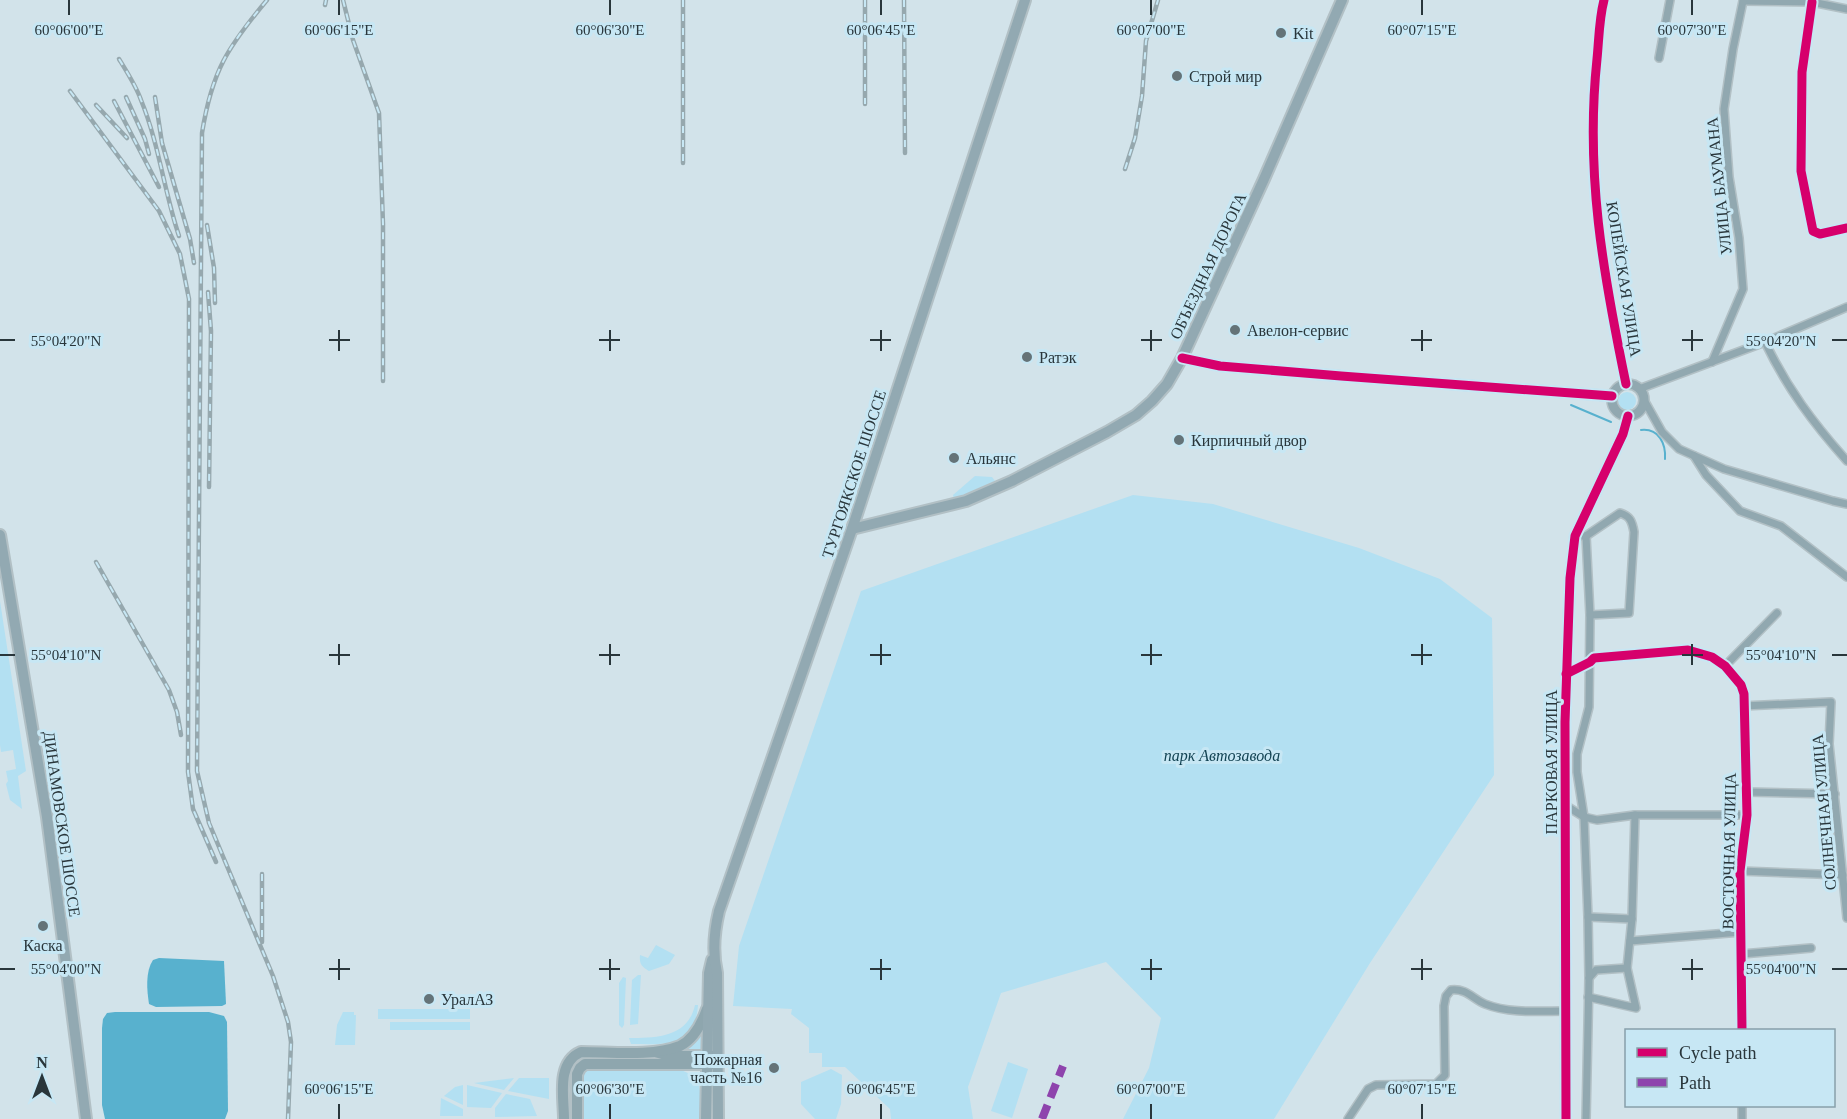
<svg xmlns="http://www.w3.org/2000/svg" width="1847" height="1119" font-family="'Times New Roman',serif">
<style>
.green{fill:#b3e0f2}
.water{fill:#58b1ce}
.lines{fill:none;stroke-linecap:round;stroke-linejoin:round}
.stream{stroke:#58b1ce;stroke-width:2}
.minor-casing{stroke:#b2c0c5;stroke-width:10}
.tertiary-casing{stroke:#b2c0c5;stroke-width:12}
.secondary-casing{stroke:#b2c0c5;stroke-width:14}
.primary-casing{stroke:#b2c0c5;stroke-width:14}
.minor{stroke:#91a8b0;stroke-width:7}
.tertiary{stroke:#91a8b0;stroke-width:9}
.secondary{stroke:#8ea6ae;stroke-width:10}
.primary{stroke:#92a9b2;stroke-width:10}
.rail-casing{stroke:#96a8ae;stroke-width:4.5}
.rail{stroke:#c7e7f4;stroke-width:2;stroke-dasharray:7;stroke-linecap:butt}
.quiet{stroke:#8e44ad;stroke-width:8;stroke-dasharray:15 8;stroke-linecap:butt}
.cycleway-casing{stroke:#c7e7f4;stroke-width:13}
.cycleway{stroke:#d6006c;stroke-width:9}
.ticks{fill:none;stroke:#29363b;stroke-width:2}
.poi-dot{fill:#647378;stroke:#c7e7f4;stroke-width:2}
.labels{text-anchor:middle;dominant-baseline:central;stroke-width:6;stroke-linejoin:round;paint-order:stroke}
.poi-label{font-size:16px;fill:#29363b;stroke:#c7e7f4;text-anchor:start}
.street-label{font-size:16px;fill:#29363b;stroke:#c7e7f4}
.park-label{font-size:16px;font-style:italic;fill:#134353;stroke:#c7e7f4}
.ticks-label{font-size:15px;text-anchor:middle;fill:#29363b;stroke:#c7e7f4;stroke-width:6;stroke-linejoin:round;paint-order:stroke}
</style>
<rect width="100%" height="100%" fill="#d2e3ea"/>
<g class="green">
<circle cx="1627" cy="401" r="9"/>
<path d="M975 476 992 477 995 481 954 499 953 495Z"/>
<path d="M1133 495 1213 504 1359 548 1440 579 1492 618 1494 775 1370 963 1274 1119H1123L1149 1068 1161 1018 1106 962 1001 993 968 1087 973 1119H891L890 1109 845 1067H822V1053H809V1028L791 1014 792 1009 733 1006 739 946 861 591Z"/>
<path d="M0 601 26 771 18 776 22 809 10 800 6 784 8 781 6 771 16 769 13 750 1 752 0 745Z"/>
<path d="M656 945 675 955 669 964 649 971C642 967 639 964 640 955L648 958Z"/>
<path d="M638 975H641L638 1024 630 1025 632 980Z"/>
<path d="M623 977 626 978 624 1025 622 1028 619 1025V983Z"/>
<path d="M695 1005H698C695 1049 664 1044 631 1044L629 1038C657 1038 688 1037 695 1005Z"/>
<rect x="378" y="1009" width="92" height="10"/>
<path d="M343 1012H354V1015H356L355 1045H335L337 1025Z"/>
<rect x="390" y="1022" width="80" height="8"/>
<path d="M703 1029V1052H670Z"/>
<path d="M1008 1062 1028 1069 1012 1118 991 1111Z"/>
<path d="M592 1069 680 1070C706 1077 700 1097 700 1119H584V1075L586 1071Z"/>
<path d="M831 1069 842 1075 841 1104 836 1119H815L801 1104V1082Z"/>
<path d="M514 1078 504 1090 474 1083Z"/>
<path d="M519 1078H549V1099L508 1091Z"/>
<path d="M463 1085V1105L444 1096 455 1087Z"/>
<path d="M467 1085 502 1093 491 1108 467 1107Z"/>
<path d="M506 1094 530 1099 537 1116 495 1117V1108Z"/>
<path d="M441 1098 463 1109V1116H440Z"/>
</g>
<g class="water">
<path d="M159 958 224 961 226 1004 222 1006 156 1007 149 1004C147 991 145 972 153 960Z"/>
<path d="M115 1012H209L224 1016 227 1022 228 1111 225 1119H105L102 1105V1028L103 1019 107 1013Z"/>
</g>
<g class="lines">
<g class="stream">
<path d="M1571 405 1611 422"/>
<path d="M1641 430C1659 428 1666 444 1665 459"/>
</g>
<g class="minor-casing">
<g id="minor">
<path d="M1604 0C1599 19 1599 39 1597 59 1585 173 1603 273 1626 384"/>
<path d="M1743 1 1812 2 1847 9"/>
<path d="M1812 2 1802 72 1801 171 1813 231 1820 234 1847 228"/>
<path d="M1659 58 1670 0"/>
<path d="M1765 342C1787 388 1813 423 1847 461"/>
<path d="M1712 362 1743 289 1739 238 1729 177 1724 109 1733 49 1743 1"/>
<path d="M1639 389 1765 342 1847 307"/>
<path d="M1644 400 1662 432 1679 449 1724 469 1833 501 1847 504"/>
<path d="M1694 456 1706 475 1740 511 1781 526 1847 577"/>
<path d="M1582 536H1586L1620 513C1630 516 1632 521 1634 532L1629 613 1590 615"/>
<path d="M1586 536 1590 615 1589 707 1577 754V772L1584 817 1588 917"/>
<path d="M1725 666 1777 613"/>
<path d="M1566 674 1590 662 1594 658 1688 650 1712 657 1725 666 1741 685 1744 694 1747 815 1740 871 1742 1030"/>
<path d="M1743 706 1831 702 1829 744 1847 918"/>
<path d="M1747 792 1835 794"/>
<path d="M1565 805 1584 817 1597 820 1635 815H1747"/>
<path d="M1740 871 1843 875"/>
<path d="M1630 941 1741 932"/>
<path d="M1742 954 1811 948"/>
<path d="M1589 978 1596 970 1627 968"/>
<path d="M1588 997 1636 1008 1627 968 1632 919 1635 815"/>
<path d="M1742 1106V1119"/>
<path d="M1348 1119 1368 1089 1376 1085 1436 1084 1445 1075 1444 1006 1446 996 1451 990C1466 988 1473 999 1485 1004 1510 1014 1540 1011 1566 1011"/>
<path d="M1586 1119 1589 978 1588 917 1632 919"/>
</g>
</g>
<g class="tertiary-casing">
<g id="tertiary">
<path d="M1182 358 1220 366 1341 376 1612 396"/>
<circle cx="1628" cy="400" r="16"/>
<path d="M1566 1119 1565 722 1570 578 1575 536 1623 434 1628 416"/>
</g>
</g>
<g class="secondary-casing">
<g id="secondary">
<path d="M655 1052 669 1056H714"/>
<path d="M564 1119C564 1097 556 1063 581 1052 611 1052 652 1057 680 1046 694 1039 702 1023 707 1009"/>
<path d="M577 1119V1074L580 1068 585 1064H716"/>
</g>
</g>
<g class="primary-casing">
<g id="primary">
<path d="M852 529 966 501 1012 481 1107 432 1136 415 1152 401 1167 384 1182 358 1264 179 1342 0"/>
<path d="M0 535 47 817 86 1119"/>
<path d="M706 1119 709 973 712 960"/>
<path d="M718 1119 717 973C712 951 714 932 719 911L852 529 1025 0"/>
</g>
</g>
<use href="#minor" class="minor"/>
<use href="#tertiary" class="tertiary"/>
<use href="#secondary" class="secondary"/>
<use href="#primary" class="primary"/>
<g class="rail-casing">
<g id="rail">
<path d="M267 0C227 48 212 71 202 133L197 771 209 823 273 976 288 1022 291 1042 288 1119"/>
<path d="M343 0 353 40 379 113 383 224V381"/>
<path d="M683 0V163"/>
<path d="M865 0V104"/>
<path d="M904 0 905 153"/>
<path d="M325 5 326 0"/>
<path d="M119 59C127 72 136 86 141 100 159 144 164 191 179 236"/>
<path d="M70 91 159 211 180 254 189 299 188 772 193 809 216 862"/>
<path d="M126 97 145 139 149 154"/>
<path d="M155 97 162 143 190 239 194 263"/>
<path d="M114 101 159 187"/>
<path d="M96 105 127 138"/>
<path d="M1125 169 1135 138 1142 96 1146 41 1158 0"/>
<path d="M207 225 214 268 215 303"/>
<path d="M208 292 211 331 209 487"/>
<path d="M96 562 169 690 177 712 181 735"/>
<path d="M262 874V942"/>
</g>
</g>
<use href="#rail" class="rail"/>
<path class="quiet" d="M1042 1119 1063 1066"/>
<g class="cycleway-casing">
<g id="cycleway">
<path d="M1604 0C1599 19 1599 39 1597 59 1585 173 1603 273 1626 384"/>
<path d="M1812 2 1802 72 1801 171 1813 231 1820 234 1847 228"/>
<path d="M1182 358 1220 366 1341 376 1612 396"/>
<path d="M1566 674 1590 662 1594 658 1688 650 1712 657 1725 666 1741 685 1744 694 1747 815 1740 871 1742 1030"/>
<path d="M1566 1119 1565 722 1570 578 1575 536 1623 434 1628 416"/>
</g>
</g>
<use href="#cycleway" class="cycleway"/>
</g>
<path class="ticks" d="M69 0V15M339 0V15M610 0V15M881 0V15M1151 0V15M1422 0V15M1692 0V15M339 330V351M610 330V351M881 330V351M1151 330V351M1422 330V351M1692 330V351M0 340H15M329 340H350M599 340H620M870 340H891M1141 340H1162M1411 340H1432M1682 340H1703M1832 340H1847M339 644V665M610 644V665M881 644V665M1151 644V665M1422 644V665M1692 644V665M0 655H15M329 655H350M599 655H620M870 655H891M1141 655H1162M1411 655H1432M1682 655H1703M1832 655H1847M339 959V980M610 959V980M881 959V980M1151 959V980M1422 959V980M1692 959V980M0 969H15M329 969H350M599 969H620M870 969H891M1141 969H1162M1411 969H1432M1682 969H1703M1832 969H1847M339 1104V1119M610 1104V1119M881 1104V1119M1151 1104V1119M1422 1104V1119"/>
<g class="poi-dot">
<circle cx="1281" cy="33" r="6"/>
<circle cx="1177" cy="76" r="6"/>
<circle cx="1235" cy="330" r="6"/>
<circle cx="1027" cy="357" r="6"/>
<circle cx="1179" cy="440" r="6"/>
<circle cx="954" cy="458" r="6"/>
<circle cx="43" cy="926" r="6"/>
<circle cx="429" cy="999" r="6"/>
<circle cx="774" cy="1068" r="6"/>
</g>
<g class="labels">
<g class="poi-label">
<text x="1293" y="33">Kit</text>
<text x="1189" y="76">Строй мир</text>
<text x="1247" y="330">Авелон-сервис</text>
<text x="1039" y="357">Ратэк</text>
<text x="1191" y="440">Кирпичный двор</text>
<text x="966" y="458">Альянс</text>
<text x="43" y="945" text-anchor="middle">Каска</text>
<text x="441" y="999">УралАЗ</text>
<text x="762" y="1059" text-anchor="end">Пожарная<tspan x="762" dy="18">часть №16</tspan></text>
</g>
<g class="street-label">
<text transform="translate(1719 186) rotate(-96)">УЛИЦА БАУМАНА</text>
<text transform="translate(1208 266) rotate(-65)">ОБЪЕЗДНАЯ ДОРОГА</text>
<text transform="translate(1624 279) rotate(81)">КОПЕЙСКАЯ УЛИЦА</text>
<text transform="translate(854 474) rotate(-72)">ТУРГОЯКСКОЕ ШОССЕ</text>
<text transform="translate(1551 762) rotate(-90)">ПАРКОВАЯ УЛИЦА</text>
<text transform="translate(1824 812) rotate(-95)">СОЛНЕЧНАЯ УЛИЦА</text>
<text transform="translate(62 824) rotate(82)">ДИНАМОВСКОЕ ШОССЕ</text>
<text transform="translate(1729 851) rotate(-89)">ВОСТОЧНАЯ УЛИЦА</text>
</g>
<g class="park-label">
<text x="1222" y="755">парк Автозавода</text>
</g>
</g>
<g class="ticks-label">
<text x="69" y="35">60°06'00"E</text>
<text x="339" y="35">60°06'15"E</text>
<text x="610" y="35">60°06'30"E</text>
<text x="881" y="35">60°06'45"E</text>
<text x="1151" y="35">60°07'00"E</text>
<text x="1422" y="35">60°07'15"E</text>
<text x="1692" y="35">60°07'30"E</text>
<text x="66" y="346">55°04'20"N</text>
<text x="1781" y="346">55°04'20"N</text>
<text x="66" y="660">55°04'10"N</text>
<text x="1781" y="660">55°04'10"N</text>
<text x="66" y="974">55°04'00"N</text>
<text x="1781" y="974">55°04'00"N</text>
<text x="339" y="1094">60°06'15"E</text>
<text x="610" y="1094">60°06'30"E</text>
<text x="881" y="1094">60°06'45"E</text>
<text x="1151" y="1094">60°07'00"E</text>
<text x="1422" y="1094">60°07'15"E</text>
</g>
<rect x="1625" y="1029" width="210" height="78" fill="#c7e7f4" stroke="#88a0aa" stroke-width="1.5"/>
<rect x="1637" y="1048" width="30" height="9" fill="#d6006c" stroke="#88a0aa" stroke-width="1.5"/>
<text x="1679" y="1059" font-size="18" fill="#29363b">Cycle path</text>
<rect x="1637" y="1078" width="30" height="9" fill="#8e44ad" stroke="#88a0aa" stroke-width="1.5"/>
<text x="1679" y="1089" font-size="18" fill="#29363b">Path</text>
<g transform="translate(42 1077)" stroke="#c7e7f4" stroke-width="4.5" paint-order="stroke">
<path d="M0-4.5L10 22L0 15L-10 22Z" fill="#29363b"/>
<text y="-9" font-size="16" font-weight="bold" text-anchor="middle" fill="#29363b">N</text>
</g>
</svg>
